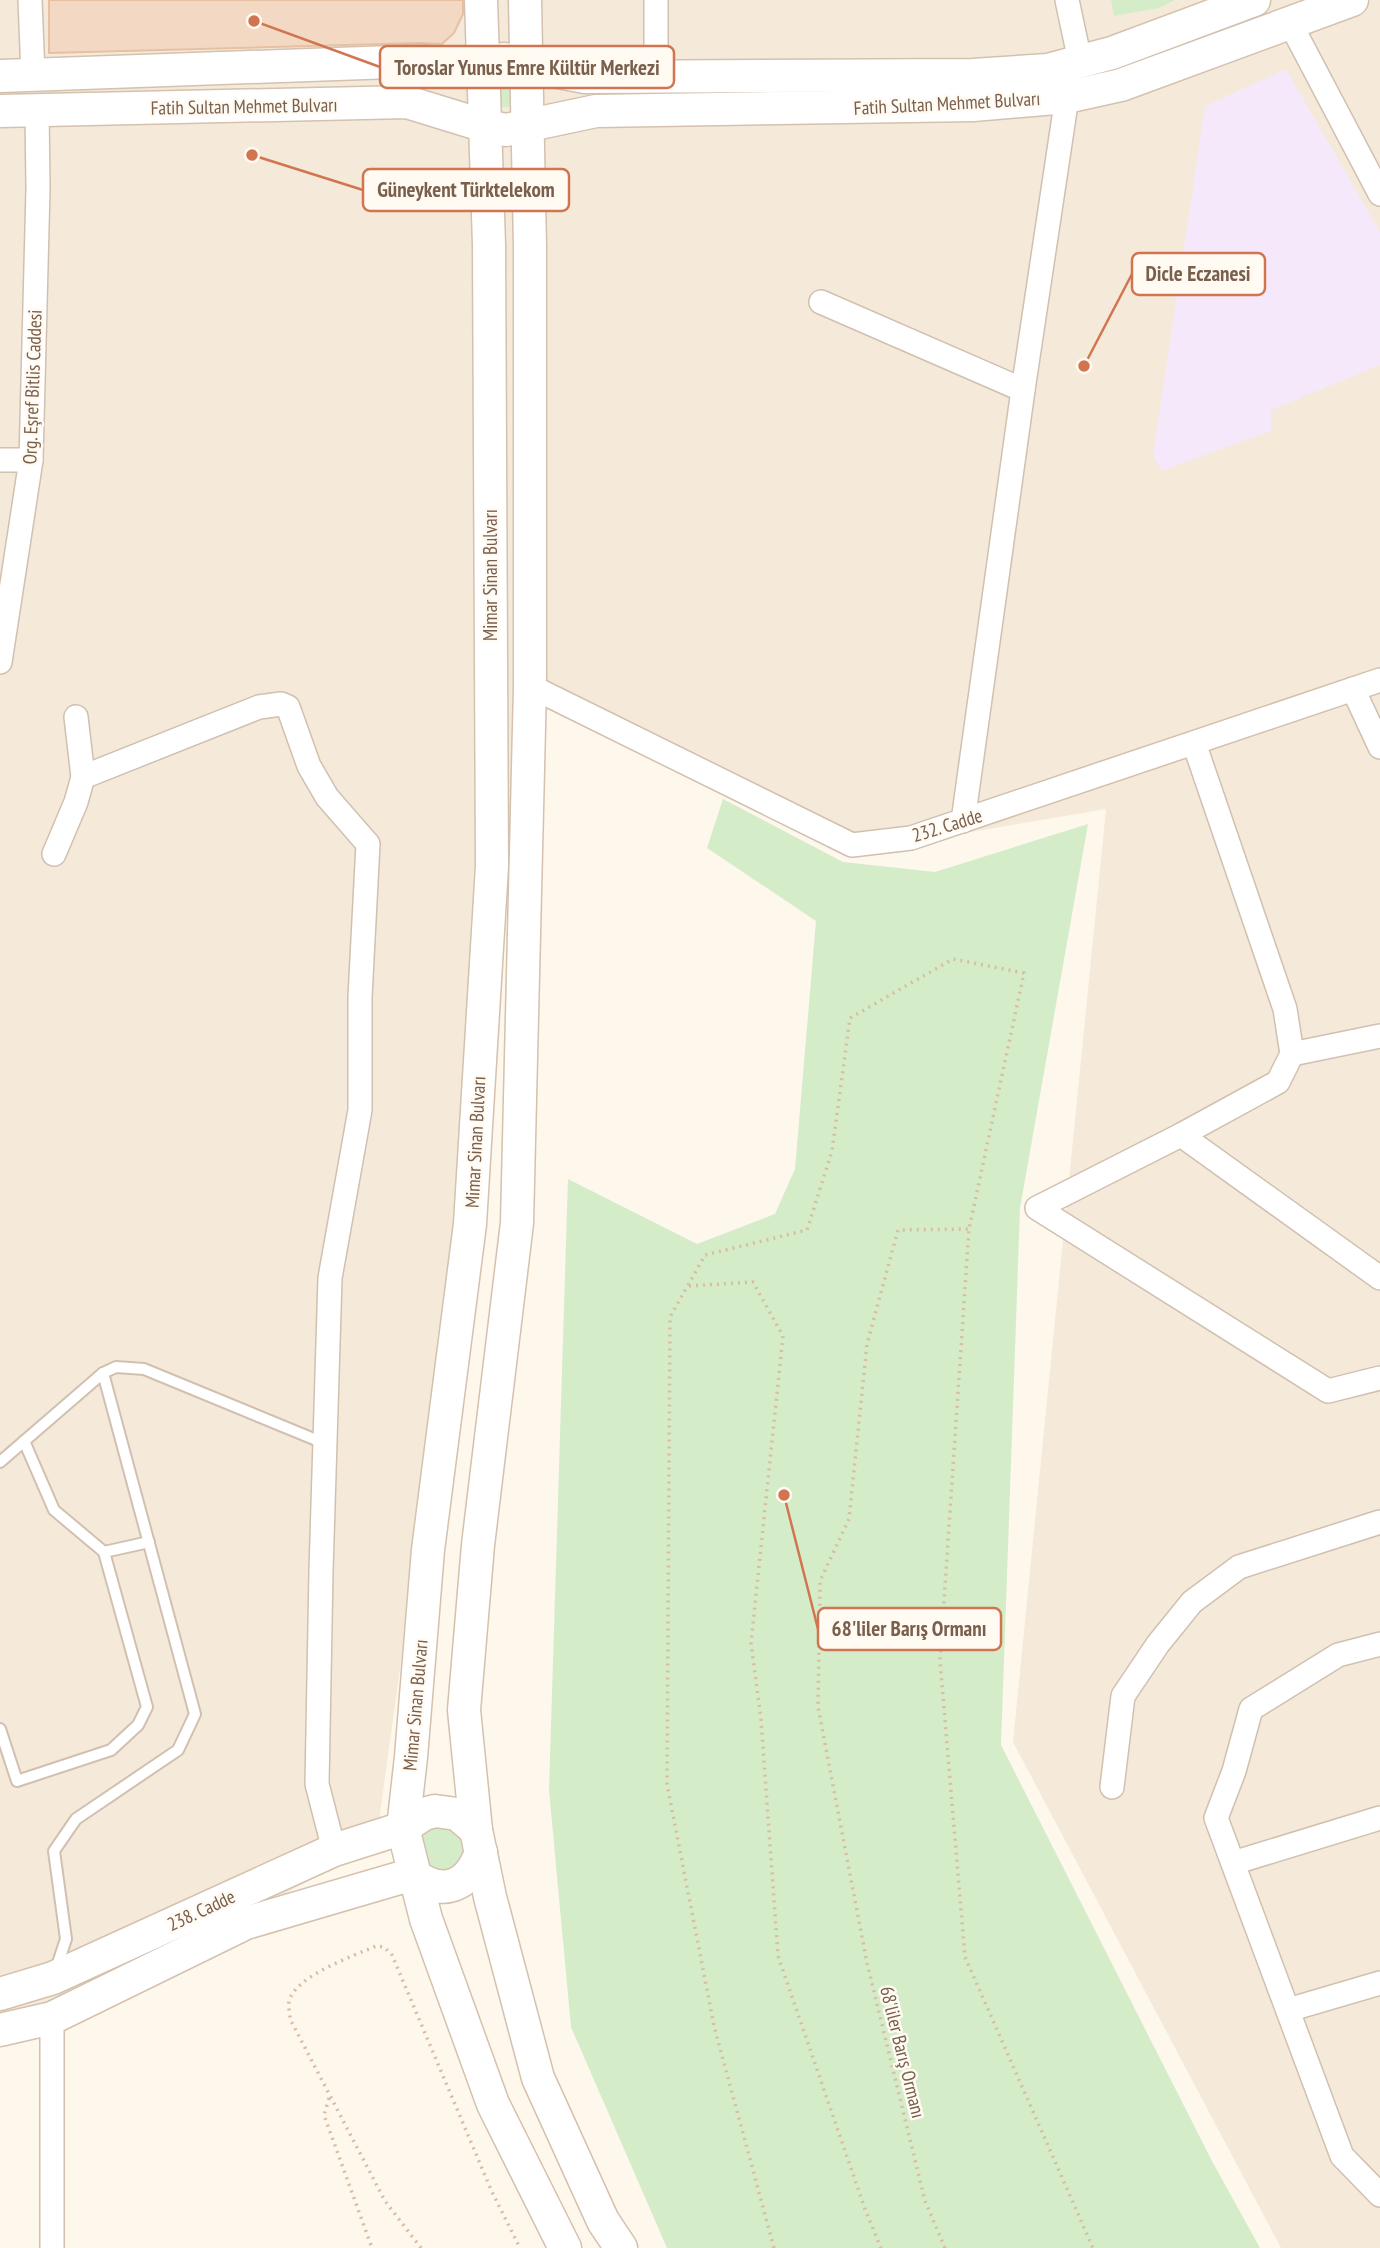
<svg xmlns="http://www.w3.org/2000/svg" width="1380" height="2248" font-family="'PT Sans Narrow',sans-serif">
<style>
.residential{fill:#f5eada}
.education{fill:#f4e8fa}
.green{fill:#d5ecc9}
.building{fill:#f3d9c3;stroke:#e6c0a3;stroke-width:2}
.lines{fill:none;stroke-linecap:round;stroke-linejoin:round}
.lane-casing{stroke:#d1c0b0;stroke-width:14}
.street-casing{stroke:#d1c0b0;stroke-width:26}
.secondary-casing{stroke:#d4c1ae;stroke-width:35}
.path{stroke:#d9bca5;stroke-width:3.5;stroke-dasharray:2 5;stroke-linecap:butt}
.lane{stroke:#fff;stroke-width:10}
.street{stroke:#fff;stroke-width:23}
.secondary{stroke:#fff;stroke-width:32}
.labels{text-anchor:middle;dominant-baseline:central;stroke-width:5;stroke-linejoin:round;paint-order:stroke}
.street-label{font-size:19px;fill:#7a5f4d;stroke:#fffbf3}
.leader{fill:none;stroke:#d17550;stroke-width:2.5}
.callout-dot{fill:#d17550;stroke:#fffbf3;stroke-width:2.5}
.callout{fill:#fffbf3;stroke:#d17550;stroke-width:2.5}
.callout-label{font-size:21px;text-anchor:middle;font-weight:bold;fill:#7a5f4d}
</style>
<rect width="100%" height="100%" fill="#fdf7ec"/>
<path class="residential" d="M0 0H1380V2248H1281L1013 1742 1106 809 865 850 533 702 376 1843 18 2043 0 2047Z"/>
<path class="education" d="M1286 69 1380 232V365L1271 410V431L1161 471 1153 455 1205 106Z"/>
<g class="green">
<path d="M1111 0H1175L1159 8 1114 16Z"/>
<path d="M516 71 517 107H491L490 72Z"/>
<path d="M723 799 843 862 935 872 1088 824 1020 1208 1001 1745 1212 2161 1260 2248H667L571 2027 549 1790 568 1179 697 1244 775 1214 795 1169 816 921 707 848Z"/>
<path d="M428 1824 460 1830 467 1847 461 1864 446 1873 429 1872 416 1836Z"/>
</g>
<path class="building" d="M49 0H463V14L454 33 442 44 419 43 49 53Z"/>
<g class="lines">
<g class="lane-casing">
<g id="lane">
<path d="M0 1462 103 1373 116 1367 144 1369 326 1444"/>
<path d="M104 1552 149 1542"/>
<path d="M0 1729 17 1781 111 1750 138 1725 147 1707 104 1552 54 1510 24 1441"/>
<path d="M56 1969 66 1939 54 1851 76 1819 178 1750 195 1714 103 1373"/>
</g>
</g>
<g class="street-casing">
<g id="street">
<path d="M30 0 33 75"/>
<path d="M656 0V76"/>
<path d="M1067 0 1080 61"/>
<path d="M1289 21 1380 194"/>
<path d="M821 302 1023 390"/>
<path d="M0 460H31"/>
<path d="M0 662 31 460 38 189 37 110"/>
<path d="M530 686 852 845 911 838 1380 680"/>
<path d="M1353 689 1380 747"/>
<path d="M1194 743 1285 1009 1292 1054 1278 1082 1181 1135 1037 1208 1328 1391 1380 1378"/>
<path d="M83 777 259 707 281 704 288 707 309 766 327 797 368 844 360 997V1110L330 1278 321 1571 317 1784 334 1850"/>
<path d="M963 821 1023 390 1067 97"/>
<path d="M54 854 76 802 83 777 76 717"/>
<path d="M1292 1054 1380 1036"/>
<path d="M1181 1135 1380 1278"/>
<path d="M1380 1644 1338 1655 1251 1709 1234 1771 1216 1818 1342 2156 1380 2195"/>
<path d="M1112 1787 1123 1696 1158 1644 1192 1602 1239 1567 1380 1522"/>
<path d="M1233 1863 1380 1818"/>
<path d="M1288 2010 1380 1983"/>
<path d="M52 2018V2248"/>
</g>
</g>
<g class="secondary-casing">
<g id="secondary">
<path d="M481 0 489 245 492 866 470 1224 428 1550 411 1757 403 1828 426 1919 493 2104 565 2248"/>
<path d="M525 0 530 247V686L517 1223 478 1545 464 1710 476 1830 490 1897 538 2078 603 2221 621 2248"/>
<path d="M0 76 420 61 483 66 493 61 504 59 516 61 527 66 585 77 973 75 1048 70 1112 53 1254 0"/>
<path d="M0 111 407 102 485 126 506 130 596 111 973 105 1067 97 1121 85 1352 0"/>
<path d="M413 1874C443 1898 469 1886 481 1852"/>
<path d="M0 1994 53 1978 334 1850 403 1828 424 1814 435 1811 457 1814 476 1830"/>
<path d="M0 2030 52 2018 246 1923 413 1874"/>
</g>
</g>
<g class="path">
<path d="M689 1286 753 1282 783 1336 751 1643 761 1719 778 1956 865 2209 881 2248"/>
<path d="M329 2098 324 2115 372 2248"/>
<path d="M421 2248 385 2201 290 2019C290 2013 288 2007 289 2002 294 1976 354 1956 376 1946L384 1947 392 1955 492 2192 520 2248"/>
<path d="M774 2248 714 2026 667 1784 670 1317 705 1255 807 1230 832 1151 850 1018 953 959 1024 973 969 1229 940 1661 965 1957 1093 2248"/>
<path d="M945 2248 925 2201 867 1963 818 1707 820 1581 849 1519 867 1344 898 1230 969 1229"/>
</g>
<use href="#lane" class="lane"/>
<use href="#street" class="street"/>
<use href="#secondary" class="secondary"/>
</g>
<g class="labels">
<g class="street-label">
<text transform="translate(947 103) rotate(-3)">Fatih Sultan Mehmet Bulvarı</text>
<text transform="translate(244 106) rotate(-1)">Fatih Sultan Mehmet Bulvarı</text>
<text transform="translate(32 387) rotate(-88)">Org. Eşref Bitlis Caddesi</text>
<text transform="translate(490 575) rotate(-90)">Mimar Sinan Bulvarı</text>
<text transform="translate(947 825) rotate(-17)">232. Cadde</text>
<text transform="translate(475 1142) rotate(-87)">Mimar Sinan Bulvarı</text>
<text transform="translate(415 1705) rotate(-85)">Mimar Sinan Bulvarı</text>
<text transform="translate(201 1910) rotate(-25)">238. Cadde</text>
<text transform="translate(903 2052) rotate(76)">68'liler Barış Ormanı</text>
</g>
</g>
<path class="leader" d="M254 21L380 67M252 155L363 190M1084 366L1132 274M784 1495L818 1629"/>
<g class="callout-dot">
<circle cx="254" cy="21" r="7"/>
<circle cx="252" cy="155" r="7"/>
<circle cx="1084" cy="366" r="7"/>
<circle cx="784" cy="1495" r="7"/>
</g>
<g class="callout">
<rect x="380" y="46" width="294" height="42" rx="7"/>
<rect x="363" y="169" width="206" height="42" rx="7"/>
<rect x="1132" y="253" width="133" height="42" rx="7"/>
<rect x="818" y="1608" width="183" height="42" rx="7"/>
</g>
<g class="callout-label">
<text x="527" y="75">Toroslar Yunus Emre Kültür Merkezi</text>
<text x="466" y="197">Güneykent Türktelekom</text>
<text x="1198" y="281">Dicle Eczanesi</text>
<text x="909" y="1636">68'liler Barış Ormanı</text>
</g>
</svg>
